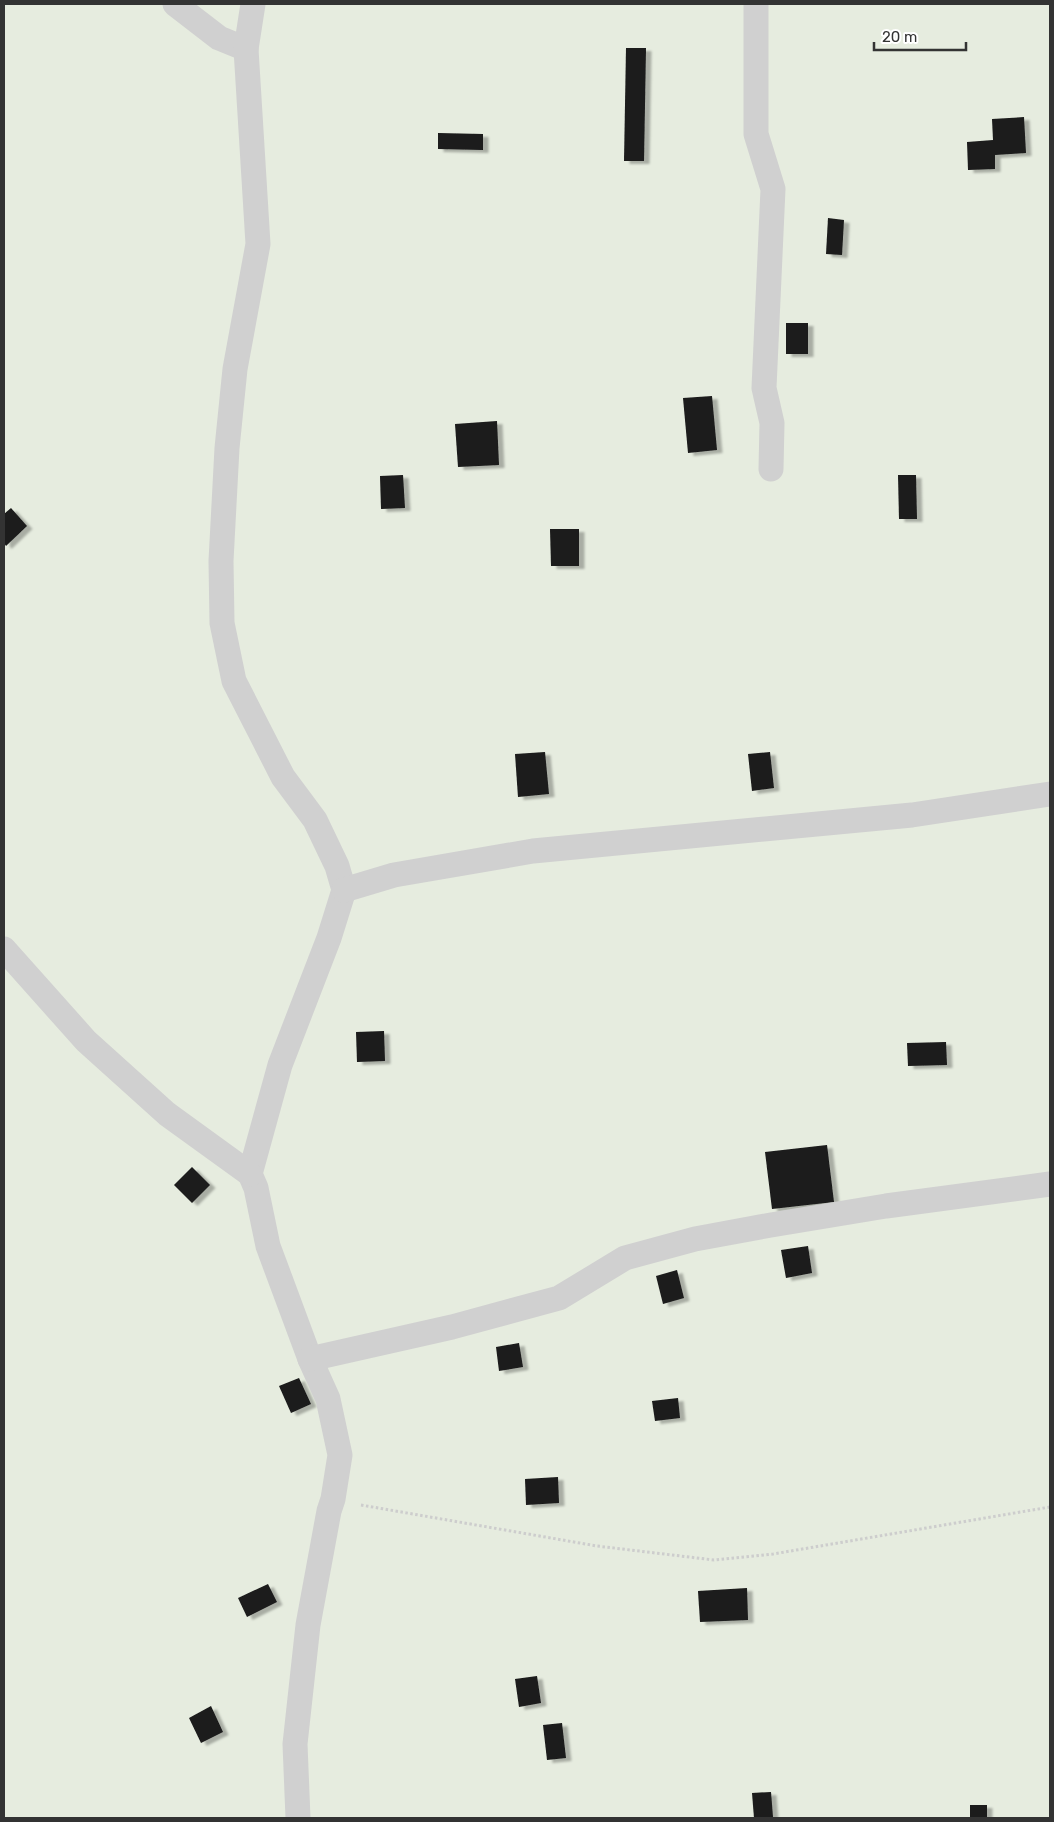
<svg xmlns="http://www.w3.org/2000/svg" width="1054" height="1822" font-family="Rubik,sans-serif">
<style>
.green{fill:#e6ecdf}
.building{fill:#1a1a1a;filter:url(#shadow)}
.lines{fill:none;stroke-linecap:round;stroke-linejoin:round}
.path{stroke:#cdcdcd;stroke-width:3;stroke-dasharray:2.5 2.5;stroke-linecap:butt}
.street{stroke:#d0d0d0;stroke-width:25}
</style>
<defs>
<filter id="shadow"><feDropShadow dx="5.5" dy="3" stdDeviation="1" flood-color="#0004"/></filter>
</defs>
<rect width="100%" height="100%" fill="#fff"/>
<rect class="green" x="4" y="4" width="1046" height="1814"/>
<g class="building">
<path d="M626 48H646L644 161H624Z"/>
<path d="M1024 117 1026 153 995 155V169L968 170 967 142 993 140 992 119Z"/>
<path d="M438 133 483 134V150L438 149Z"/>
<path d="M828 218 844 220 842 255 826 254Z"/>
<rect x="786" y="323" width="22" height="31"/>
<path d="M712 396 717 450 688 453 683 398Z"/>
<path d="M497 421 499 465 458 467 455 424Z"/>
<path d="M403 475 405 508 381 509 380 476Z"/>
<path d="M898 475H916L917 519H899Z"/>
<path d="M11 508 27 526 6 546 4 543V514Z"/>
<path d="M550 529H579V566H551Z"/>
<path d="M545 752 549 794 518 797 515 754Z"/>
<path d="M770 752 774 788 752 791 748 754Z"/>
<path d="M384 1031 385 1061 357 1062 356 1032Z"/>
<path d="M946 1042 947 1065 908 1066 907 1043Z"/>
<path d="M827 1145 834 1202 772 1209 765 1152Z"/>
<path d="M192 1167 210 1185 192 1203 174 1185Z"/>
<path d="M808 1246 812 1273 786 1278 781 1250Z"/>
<path d="M677 1270 684 1298 663 1304 656 1276Z"/>
<path d="M519 1343 523 1367 499 1371 496 1347Z"/>
<path d="M299 1378 311 1404 291 1413 279 1386Z"/>
<path d="M678 1398 680 1418 655 1421 652 1401Z"/>
<path d="M558 1477 559 1503 526 1505 525 1479Z"/>
<path d="M268 1584 277 1602 247 1617 238 1598Z"/>
<path d="M747 1588 748 1620 700 1622 698 1591Z"/>
<path d="M537 1676 541 1703 519 1707 515 1679Z"/>
<path d="M211 1706 223 1732 201 1743 189 1718Z"/>
<path d="M562 1723 566 1758 547 1760 543 1725Z"/>
<path d="M771 1792 773 1817 754 1818 752 1793Z"/>
<rect x="970" y="1805" width="17" height="13"/>
</g>
<g class="lines">
<path class="path" d="M361 1505 597 1546 714 1560 773 1554 1050 1507"/>
<g class="street">
<path d="M175 4 219 38 246 49"/>
<path d="M253 4 246 49 258 244 235 369 227 448 221 561 222 623 234 681 283 777 315 820 337 866 344 890 329 938 280 1065 250 1174 256 1188 268 1246 310 1359 328 1399 340 1455 333 1499 329 1511 308 1625 295 1744 298 1818"/>
<path d="M756 4V134L773 189 764 388 772 423 771 469"/>
<path d="M344 890 394 875 533 851 912 815 1050 794"/>
<path d="M4 949 86 1041 167 1114 250 1174"/>
<path d="M310 1359 452 1327 559 1298 625 1258 695 1239 771 1225 886 1206 1050 1184"/>
</g>
</g>
<rect width="1054" height="1822" fill="none" stroke="#333333" stroke-width="10"/>
<path d="M874 42v8h92v-8" fill="none" stroke="#333333" stroke-width="2.5"/>
<text x="882" y="42" font-size="15" fill="#333333" stroke="#ffffff" stroke-width="4" paint-order="stroke">20 m</text>
</svg>
